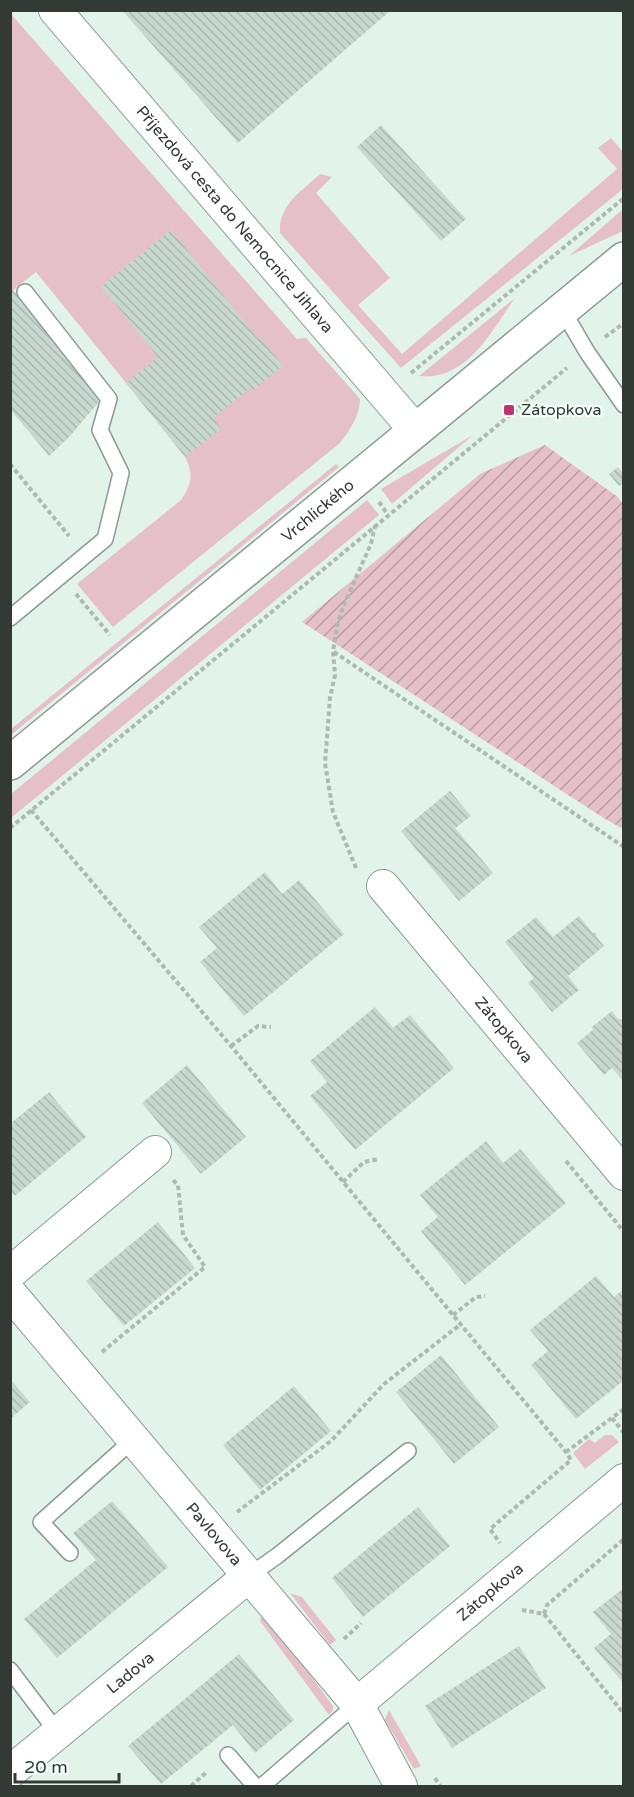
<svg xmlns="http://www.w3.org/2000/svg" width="634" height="1797" font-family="'Varela Round',sans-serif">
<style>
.green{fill:#e6c0c9}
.garden{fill:url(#garden-furrows)}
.building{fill:url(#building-back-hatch)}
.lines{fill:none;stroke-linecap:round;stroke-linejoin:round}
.lane-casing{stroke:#8a9b92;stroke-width:18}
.street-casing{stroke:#8a9b92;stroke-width:34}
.secondary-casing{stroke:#8a9b92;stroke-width:36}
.path{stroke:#acbab1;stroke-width:4;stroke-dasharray:4.5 3;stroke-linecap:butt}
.lane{stroke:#fff;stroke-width:15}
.street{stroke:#fff;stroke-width:32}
.secondary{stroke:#fff;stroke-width:33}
.poi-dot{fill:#c1366a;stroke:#f4fff9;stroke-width:2}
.labels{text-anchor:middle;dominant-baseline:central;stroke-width:4.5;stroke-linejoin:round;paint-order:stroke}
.street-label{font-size:16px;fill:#333a36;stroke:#f4fff9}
.poi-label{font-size:16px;fill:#333a36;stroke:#f4fff9;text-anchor:start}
</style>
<defs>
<pattern id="garden-furrows" width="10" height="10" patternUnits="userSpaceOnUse" patternTransform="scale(1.5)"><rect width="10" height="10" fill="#e6c0c9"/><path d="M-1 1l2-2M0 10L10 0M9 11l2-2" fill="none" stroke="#bb9da4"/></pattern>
<pattern id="building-back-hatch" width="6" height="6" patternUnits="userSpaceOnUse" patternTransform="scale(1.5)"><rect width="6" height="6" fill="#c7d8ce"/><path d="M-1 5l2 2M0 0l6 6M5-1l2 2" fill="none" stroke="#abbab2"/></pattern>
</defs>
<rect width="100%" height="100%" fill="#e2f4e9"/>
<g class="green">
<path d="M10 13 297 339 306 338 360 399C360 415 350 430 340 443L113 627 77 584 181 500C194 481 193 472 183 453L36 272 11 292Z"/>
<path d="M611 138 623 152V189L401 368 280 233C278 205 302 191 320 174L332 177 316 193 390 278 358 305 402 354 617 169 598 148Z"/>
<path d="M623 209V231L569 256Z"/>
<path d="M515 298C492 331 466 382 419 376Z"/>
<path d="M473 435 392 504 381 489Z"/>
<path d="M336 464 339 467 11 735V729Z"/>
<path d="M367 500 379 515 11 818V794Z"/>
<path d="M605 1435H612L619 1442 585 1469 573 1453 589 1439 595 1443Z"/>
<path d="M290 1593 302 1597 336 1640 330 1645Z"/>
<path d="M261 1617 268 1618 333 1706V1710L329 1715 260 1621Z"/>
<path d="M389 1710 421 1766 414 1769 385 1720Z"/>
</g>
<path class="garden" d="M545 445 618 497 623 504V829L602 817 302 622 480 474Z"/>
<g class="building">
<path d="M122 10H391L238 143Z"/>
<path d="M381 125 466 219 441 241 357 147Z"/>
<path d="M171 230 258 339 260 337 283 366 253 390 251 388 213 418 221 429 185 457 126 383 158 357 101 286Z"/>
<path d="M13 290 102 398 70 436 49 456 10 409V292Z"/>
<path d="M618 467 624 475V483L619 486 609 474Z"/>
<path d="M450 791 471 816 455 828 493 873 459 901 401 831Z"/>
<path d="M265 872 282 894 299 880 344 934 244 1016 200 962 217 948 199 927Z"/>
<path d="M579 916 593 933 595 932 597 935 596 936 604 946 568 976 579 990 552 1012 528 983 534 978 505 942 536 917 553 937Z"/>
<path d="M375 1007 393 1028 410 1015 454 1068 355 1150 310 1096 327 1082 310 1061Z"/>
<path d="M612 1011 618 1019H624V1082L612 1068 604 1075 577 1043 593 1030 592 1027Z"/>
<path d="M187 1065 246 1137 201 1174 142 1103Z"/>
<path d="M49 1092 86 1137 15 1196 10 1190V1124Z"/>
<path d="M486 1141 503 1163 520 1149 566 1203 465 1285 421 1231 438 1217 420 1195Z"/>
<path d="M158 1222 195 1268 124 1326 86 1281Z"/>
<path d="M596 1276 614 1297 624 1289V1380L576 1419 531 1365 548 1351 530 1330Z"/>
<path d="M441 1355 499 1427 454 1464 396 1392Z"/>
<path d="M10 1379 30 1402 10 1419Z"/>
<path d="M294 1386 331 1431 260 1490 223 1445Z"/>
<path d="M112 1501 168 1567 57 1658 24 1619 96 1560 73 1533Z"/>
<path d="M418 1507 450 1546 363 1617 332 1578Z"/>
<path d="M624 1588V1684L594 1648 611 1634 593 1612Z"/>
<path d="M519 1646 546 1688 452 1748 425 1706Z"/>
<path d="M239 1654 294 1720 255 1753 233 1725 161 1784 128 1746Z"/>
</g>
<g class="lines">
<g class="lane-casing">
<g id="lane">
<path d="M562 309 587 352 624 405"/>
<path d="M10 618 105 539 121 473 100 430 109 399 25 292"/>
<path d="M70 1553 41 1522 134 1439"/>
<path d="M250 1575 277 1556 408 1451"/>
<path d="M10 1670 58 1733"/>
<path d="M228 1755 255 1786"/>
<path d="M262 1786 357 1704"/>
</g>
</g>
<g class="street-casing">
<g id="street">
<path id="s1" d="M55 10 415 430"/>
<path id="s2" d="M383 886 624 1174"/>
<path d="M10 1273 155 1152"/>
<path id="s3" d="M10 1293 357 1704 401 1786"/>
<path id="s4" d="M357 1704 624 1480"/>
<path id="s5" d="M10 1772 250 1575"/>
</g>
</g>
<g class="secondary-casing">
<g id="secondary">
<path id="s6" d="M10 763C216 596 419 427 624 259"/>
</g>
</g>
<g class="path">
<path d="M605 337 624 323"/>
<path d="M411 373 624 198"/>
<path d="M10 464 69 536"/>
<path d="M379 502 388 515"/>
<path d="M76 594 110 635"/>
<path d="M334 652 624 847"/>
<path d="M31 810 231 1046 566 1452 571 1460 490 1529 500 1543"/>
<path d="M10 828 567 368"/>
<path d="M356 868 333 812 325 763 330 698 335 675 333 651 338 622 345 602 371 544 375 526"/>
<path d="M231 1046 258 1026 271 1027"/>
<path d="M566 1161 624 1232"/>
<path d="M343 1182 364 1162 379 1159"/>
<path d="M453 1315 476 1297 485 1296"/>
<path d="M102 1352 205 1267 183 1235 178 1185 172 1179"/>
<path d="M612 1418 624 1433"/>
<path d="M566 1452 624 1409"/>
<path d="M237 1512 331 1441 384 1384 461 1324"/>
<path d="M522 1610 544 1614 624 1714"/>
<path d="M544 1614 547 1605 624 1539"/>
<path d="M344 1639 361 1623"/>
<path d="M435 1778 440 1786"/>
<path d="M191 1786 208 1771"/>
</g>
<use href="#lane" class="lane"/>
<use href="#street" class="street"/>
<use href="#secondary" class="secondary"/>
</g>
<rect class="poi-dot" x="503" y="404" width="12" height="12" rx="3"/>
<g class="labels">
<g class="street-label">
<text stroke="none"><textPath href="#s1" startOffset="276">Příjezdová cesta do Nemocnice Jihlava</textPath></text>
<text stroke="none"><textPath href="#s6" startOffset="398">Vrchlického</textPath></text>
<text stroke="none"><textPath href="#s2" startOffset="188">Zátopkova</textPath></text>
<text stroke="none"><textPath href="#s3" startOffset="316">Pavlovova</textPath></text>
<text stroke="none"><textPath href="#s4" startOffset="174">Zátopkova</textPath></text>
<text stroke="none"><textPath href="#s5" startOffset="156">Ladova</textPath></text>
</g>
<g class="poi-label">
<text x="521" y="410">Zátopkova</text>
</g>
</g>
<rect width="634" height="1797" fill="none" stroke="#333a36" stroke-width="24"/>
<path d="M15 1773v9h104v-9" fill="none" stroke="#333a36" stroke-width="3"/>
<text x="24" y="1773" font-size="18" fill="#333a36" stroke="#f4fff9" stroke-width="4.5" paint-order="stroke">20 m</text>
</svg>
